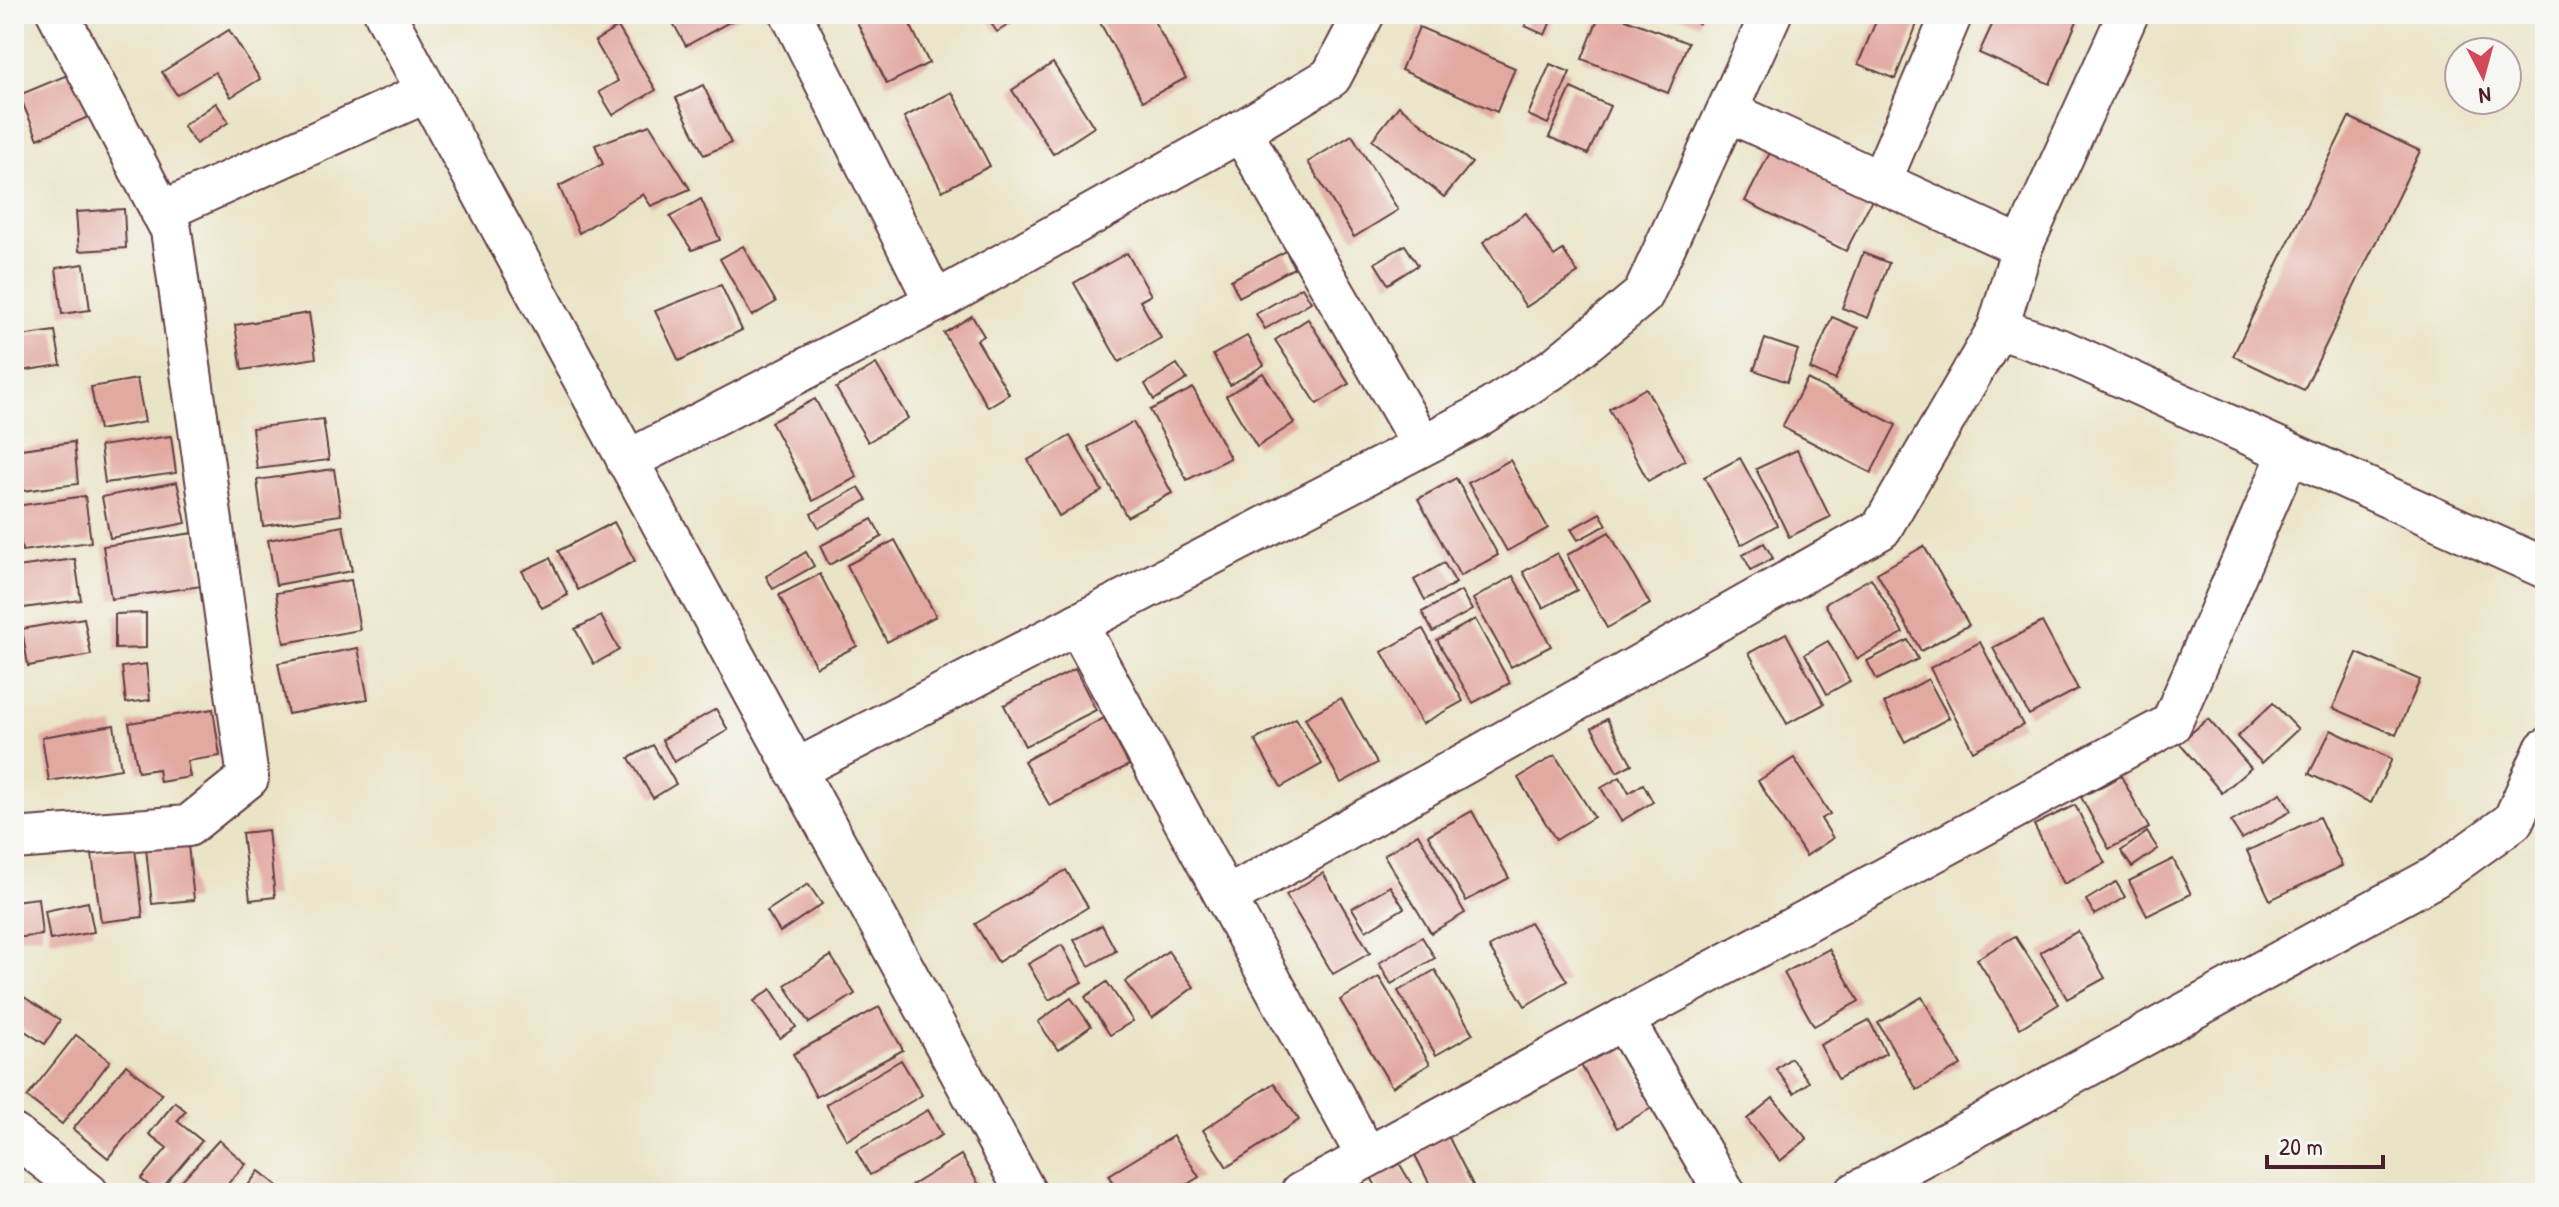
<svg xmlns="http://www.w3.org/2000/svg" width="2559" height="1207" font-family="'Patrick Hand',sans-serif">
<style>
.building{fill:#e2a9a1}
.lines{fill:none;stroke-linecap:round;stroke-linejoin:round}
.minor-casing{stroke:#623d42;stroke-width:44}
.minor{stroke:#fff;stroke-width:40}
</style>
<rect width="100%" height="100%" fill="#f6f6f2"/>
<filter id="ink" filterUnits="userSpaceOnUse"><feTurbulence type="fractalNoise" baseFrequency=".0125" numOctaves="2"/><feDisplacementMap in="SourceGraphic" scale="16" xChannelSelector="R" yChannelSelector="G"/><feConvolveMatrix kernelMatrix="1 2 1 2 8 2 1 2 1" color-interpolation-filters="sRGB"/></filter>
<filter id="wash" filterUnits="userSpaceOnUse"><feTurbulence type="fractalNoise" baseFrequency=".006" numOctaves="4" result="noise"/><feDisplacementMap in="SourceGraphic" scale="32" xChannelSelector="R" yChannelSelector="G"/><feGaussianBlur stdDeviation="1.8" result="paint"/><feColorMatrix in="noise" values="0 0 0 0 0 0 0 0 0 0 0 0 0 0 0 0 0 1.4 0 .05"/><feComposite in="paint" operator="in"/></filter>
<g filter="url(#wash)">
<rect width="100%" height="100%" fill="#eae4c7"/>
<g id="blocks">
<g class="building">
<path d="M668 14H744L686 46Z"/>
<path d="M853 14H905L929 63 887 84Z"/>
<path d="M990 14H1026L997 32 986 16Z"/>
<path d="M1107 14H1150L1186 78 1143 101 1098 19Z"/>
<path d="M1531 14H1554L1545 35 1525 26Z"/>
<path d="M1600 14H1613L1688 43 1668 93 1582 59Z"/>
<path d="M1674 14H1702L1699 24Z"/>
<path d="M1879 14H1921L1895 79 1858 64Z"/>
<path d="M1997 14H2080L2050 84 1979 53Z"/>
<path d="M618 27 656 90 613 115 599 92 618 81 595 41Z"/>
<path d="M1419 27 1515 68 1497 112 1401 70Z"/>
<path d="M229 30 260 79 231 97 215 72 177 95 162 72Z"/>
<path d="M1053 63 1094 127 1053 154 1012 90Z"/>
<path d="M1550 64 1570 72 1548 124 1528 115Z"/>
<path d="M77 71 95 114 38 139 19 95Z"/>
<path d="M703 85 731 143 704 155 676 98Z"/>
<path d="M1571 88 1610 106 1588 154 1549 137Z"/>
<path d="M952 92 990 166 942 191 904 117Z"/>
<path d="M216 103 229 122 196 144 183 126Z"/>
<path d="M1399 106 1472 163 1444 197 1372 140Z"/>
<path d="M2349 117 2420 151 2304 390 2233 356Z"/>
<path d="M650 125 690 189 651 206 643 194 579 233 559 186 603 164 595 145Z"/>
<path d="M1352 135 1398 210 1354 237 1308 162Z"/>
<path d="M1778 137 1878 188 1846 251 1745 201Z"/>
<path d="M701 199 720 240 692 250 670 217Z"/>
<path d="M124 209 126 248 79 251 76 212Z"/>
<path d="M1526 213 1554 256 1563 250 1578 273 1526 307 1483 242Z"/>
<path d="M14 216 23 262 14 264Z"/>
<path d="M1405 245 1418 265 1388 284 1375 263Z"/>
<path d="M743 246 776 302 752 316 720 259Z"/>
<path d="M1286 251 1294 268 1239 297 1231 280Z"/>
<path d="M1127 253 1151 295 1140 301 1161 338 1119 362 1074 283Z"/>
<path d="M1863 253 1889 263 1868 318 1842 308Z"/>
<path d="M84 264 90 310 62 314 56 268Z"/>
<path d="M721 285 742 330 679 361 655 311Z"/>
<path d="M1302 287 1311 302 1265 329 1256 314Z"/>
<path d="M309 313 316 358 242 370 235 325Z"/>
<path d="M972 316 984 336 977 340 1009 394 988 407 944 333Z"/>
<path d="M1832 317 1858 328 1835 380 1810 369Z"/>
<path d="M1308 319 1349 384 1317 404 1275 340Z"/>
<path d="M55 331 61 365 14 372V337Z"/>
<path d="M1247 336 1264 365 1230 385 1213 355Z"/>
<path d="M1765 339 1798 350 1787 382 1754 370Z"/>
<path d="M876 364 908 418 868 442 836 388Z"/>
<path d="M1177 364 1187 379 1154 400 1145 384Z"/>
<path d="M1263 373 1294 423 1257 447 1226 396Z"/>
<path d="M137 379 145 422 99 430 91 387Z"/>
<path d="M1807 379 1896 425 1871 473 1782 427Z"/>
<path d="M1193 388 1230 458 1187 480 1150 410Z"/>
<path d="M1646 388 1685 460 1648 481 1609 409Z"/>
<path d="M815 399 857 477 813 501 771 422Z"/>
<path d="M323 419 329 460 257 469 252 428Z"/>
<path d="M1133 422 1172 493 1127 517 1088 447Z"/>
<path d="M171 436 176 473 105 483 100 446Z"/>
<path d="M1070 436 1102 491 1059 516 1028 460Z"/>
<path d="M74 442 78 484 14 492V450Z"/>
<path d="M1797 450 1830 517 1789 537 1756 469Z"/>
<path d="M1740 458 1777 525 1741 545 1704 477Z"/>
<path d="M1510 460 1548 528 1507 551 1468 483Z"/>
<path d="M334 469 341 515 263 526 257 480Z"/>
<path d="M1456 478 1498 555 1460 576 1418 499Z"/>
<path d="M177 482 186 523 110 538 102 497Z"/>
<path d="M859 487 867 500 819 528 811 514Z"/>
<path d="M85 496 91 542 22 551 16 506Z"/>
<path d="M1600 513 1607 525 1578 540 1571 529Z"/>
<path d="M872 519 882 537 829 565 820 546Z"/>
<path d="M614 522 635 561 578 590 558 551Z"/>
<path d="M343 526 352 571 276 585 268 540Z"/>
<path d="M1609 532 1650 604 1607 628 1567 555Z"/>
<path d="M194 533 202 586 111 599 103 546Z"/>
<path d="M895 540 936 616 887 642 847 565Z"/>
<path d="M1764 543 1773 558 1751 570 1743 555Z"/>
<path d="M1924 546 1969 625 1921 651 1877 573Z"/>
<path d="M806 552 814 566 773 589 766 576Z"/>
<path d="M1557 553 1577 590 1543 608 1523 572Z"/>
<path d="M550 558 568 595 542 608 522 571Z"/>
<path d="M75 559 81 600 23 608 17 567Z"/>
<path d="M1444 563 1456 583 1425 600 1414 580Z"/>
<path d="M820 574 857 646 816 667 779 595Z"/>
<path d="M1513 576 1551 646 1511 667 1473 599Z"/>
<path d="M1871 578 1903 633 1857 659 1825 604Z"/>
<path d="M351 580 360 630 284 643 276 593Z"/>
<path d="M1461 591 1472 610 1433 632 1422 612Z"/>
<path d="M146 613V648L115 649V614Z"/>
<path d="M601 616 619 650 594 664 575 629Z"/>
<path d="M84 618 91 655 28 666 22 629Z"/>
<path d="M1475 619 1510 683 1473 703 1437 640Z"/>
<path d="M2042 622 2078 689 2029 715 1993 648Z"/>
<path d="M1423 629 1463 701 1422 724 1382 652Z"/>
<path d="M1786 633 1824 704 1787 724 1749 653Z"/>
<path d="M1908 640 1918 659 1877 680 1867 661Z"/>
<path d="M1828 641 1850 681 1827 694 1805 654Z"/>
<path d="M1980 642 2023 725 1973 751 1930 668Z"/>
<path d="M358 648 368 699 288 714 278 663Z"/>
<path d="M2357 653 2420 680 2396 735 2333 708Z"/>
<path d="M146 664 150 700 126 703 122 667Z"/>
<path d="M1075 669 1096 710 1025 746 1004 705Z"/>
<path d="M1928 679 1949 718 1905 742 1884 703Z"/>
<path d="M1341 698 1377 763 1341 783 1305 718Z"/>
<path d="M2273 703 2298 729 2262 763 2237 737Z"/>
<path d="M213 709 220 756 187 761 190 777 160 782 158 769 138 772 129 723Z"/>
<path d="M716 709 728 730 674 762 662 740Z"/>
<path d="M1104 718 1129 765 1050 806 1024 761Z"/>
<path d="M1296 718 1322 764 1281 787 1255 740Z"/>
<path d="M1607 719 1632 764 1617 772 1592 728Z"/>
<path d="M2208 719 2251 768 2222 793 2179 743Z"/>
<path d="M114 725 121 769 49 781 42 737Z"/>
<path d="M2331 730 2392 759 2371 803 2309 774Z"/>
<path d="M653 745 676 784 653 798 629 758Z"/>
<path d="M1555 755 1594 817 1556 840 1518 778Z"/>
<path d="M1794 758 1830 814 1821 819 1833 838 1806 856 1758 781Z"/>
<path d="M2121 776 2149 828 2109 849 2081 797Z"/>
<path d="M1620 777 1629 793 1643 784 1653 802 1621 821 1601 788Z"/>
<path d="M2281 793 2291 811 2242 839 2231 822Z"/>
<path d="M2075 805 2105 863 2064 884 2034 825Z"/>
<path d="M1472 811 1509 878 1466 901 1428 835Z"/>
<path d="M2319 817 2342 866 2270 900 2247 851Z"/>
<path d="M268 830 275 897 250 900 242 833Z"/>
<path d="M2147 832 2158 849 2132 867 2121 851Z"/>
<path d="M1418 834 1465 913 1431 933 1384 855Z"/>
<path d="M188 845 194 900 152 904 146 849Z"/>
<path d="M135 848 143 917 101 922 92 854Z"/>
<path d="M2173 859 2191 894 2147 916 2129 881Z"/>
<path d="M1066 870 1088 907 998 962 975 924Z"/>
<path d="M1323 873 1370 953 1333 974 1286 895Z"/>
<path d="M2116 882 2125 897 2095 915 2086 900Z"/>
<path d="M808 884 822 904 780 932 767 911Z"/>
<path d="M1390 886 1404 908 1366 931 1352 908Z"/>
<path d="M38 898 42 935 14 938V901Z"/>
<path d="M88 902 94 932 50 940 45 911Z"/>
<path d="M1530 922 1567 981 1525 1006 1489 947Z"/>
<path d="M1102 925 1116 951 1089 966 1074 940Z"/>
<path d="M2078 931 2105 978 2067 999 2040 952Z"/>
<path d="M2015 936 2059 1004 2020 1028 1977 959Z"/>
<path d="M1422 937 1435 958 1391 984 1379 963Z"/>
<path d="M1062 945 1082 982 1049 1000 1028 964Z"/>
<path d="M1829 949 1859 1001 1814 1026 1784 973Z"/>
<path d="M1168 951 1194 987 1152 1018 1125 982Z"/>
<path d="M831 956 855 994 809 1023 785 985Z"/>
<path d="M1435 970 1473 1034 1436 1055 1398 991Z"/>
<path d="M1379 977 1430 1064 1392 1087 1340 1000Z"/>
<path d="M1107 982 1133 1021 1110 1035 1085 997Z"/>
<path d="M771 989 796 1027 780 1038 754 1001Z"/>
<path d="M24 997 60 1020 45 1044 14 1024V1012Z"/>
<path d="M1922 997 1961 1065 1917 1090 1878 1023Z"/>
<path d="M1071 998 1091 1026 1058 1050 1038 1022Z"/>
<path d="M879 1007 903 1050 816 1097 793 1054Z"/>
<path d="M1869 1020 1886 1053 1838 1079 1820 1045Z"/>
<path d="M76 1035 110 1061 62 1124 27 1097Z"/>
<path d="M1619 1043 1655 1106 1617 1128 1581 1065Z"/>
<path d="M1791 1058 1809 1082 1794 1093 1776 1069Z"/>
<path d="M901 1060 922 1095 847 1140 826 1104Z"/>
<path d="M126 1065 162 1094 108 1158 73 1129Z"/>
<path d="M1274 1083 1299 1120 1227 1167 1203 1130Z"/>
<path d="M1773 1098 1807 1139 1780 1161 1747 1119Z"/>
<path d="M175 1102 186 1111 177 1121 202 1141 158 1193 141 1179 167 1148 149 1134Z"/>
<path d="M928 1110 942 1135 870 1175 856 1151Z"/>
<path d="M1445 1130 1477 1193H1434L1411 1147Z"/>
<path d="M1173 1136 1199 1177 1173 1193H1120L1109 1175Z"/>
<path d="M219 1140 246 1164 219 1193H170Z"/>
<path d="M961 1155 984 1193H899Z"/>
<path d="M1396 1158 1417 1193H1380L1369 1174Z"/>
<path d="M259 1171 287 1193H242Z"/>
<path d="M14 1183 29 1193H14Z"/>
</g>
</g>
</g>
<g filter="url(#ink)">
<use href="#blocks" fill-opacity="0" stroke="#623d42" stroke-width="2"/>
<g class="lines">
<g class="minor-casing">
<g id="minor">
<path d="M385 14 1026 1193"/>
<path d="M791 14 935 302"/>
<path d="M1727 111 2022 247 1998 328 2064 351 2545 568"/>
<path d="M1241 131 1331 77 1364 14"/>
<path d="M1881 181 1952 14"/>
<path d="M161 212 427 92"/>
<path d="M2022 247 2128 14"/>
<path d="M627 461 935 302 1241 131 1421 443"/>
<path d="M1077 624 1367 1157"/>
<path d="M795 770 1474 419 1557 366 1643 295 1771 14"/>
<path d="M14 839 188 826 248 778 171 230 58 14"/>
<path d="M1226 898 1881 529 1998 328"/>
<path d="M1623 1019 1725 1193"/>
<path d="M14 1135 88 1193"/>
<path d="M1301 1193 2171 724 2289 453"/>
<path d="M1855 1193 2435 877 2513 821 2545 749"/>
</g>
</g>
<use href="#minor" class="minor"/>
</g>
</g>
<rect width="2559" height="1207" fill="none" stroke="#f6f6f2" stroke-width="48"/>
<g transform="translate(2483 76) rotate(174)"><circle r="38" fill="#f6f6f2" stroke="#b1a0a2" stroke-width="2"/>
<path d="M0-6L14 30L0 20L-14 30Z" fill="#d1495b"/>
<text y="-12" font-size="22" font-weight="bold" text-anchor="middle" fill="#4a1f2b">N</text>
</g>
<path d="M2267 1155v12h116v-12" fill="none" stroke="#4a1f2b" stroke-width="4"/>
<text x="2279" y="1155" font-size="24" fill="#4a1f2b" stroke="#f6f6f2" stroke-width="6" paint-order="stroke">20 m</text>
</svg>
